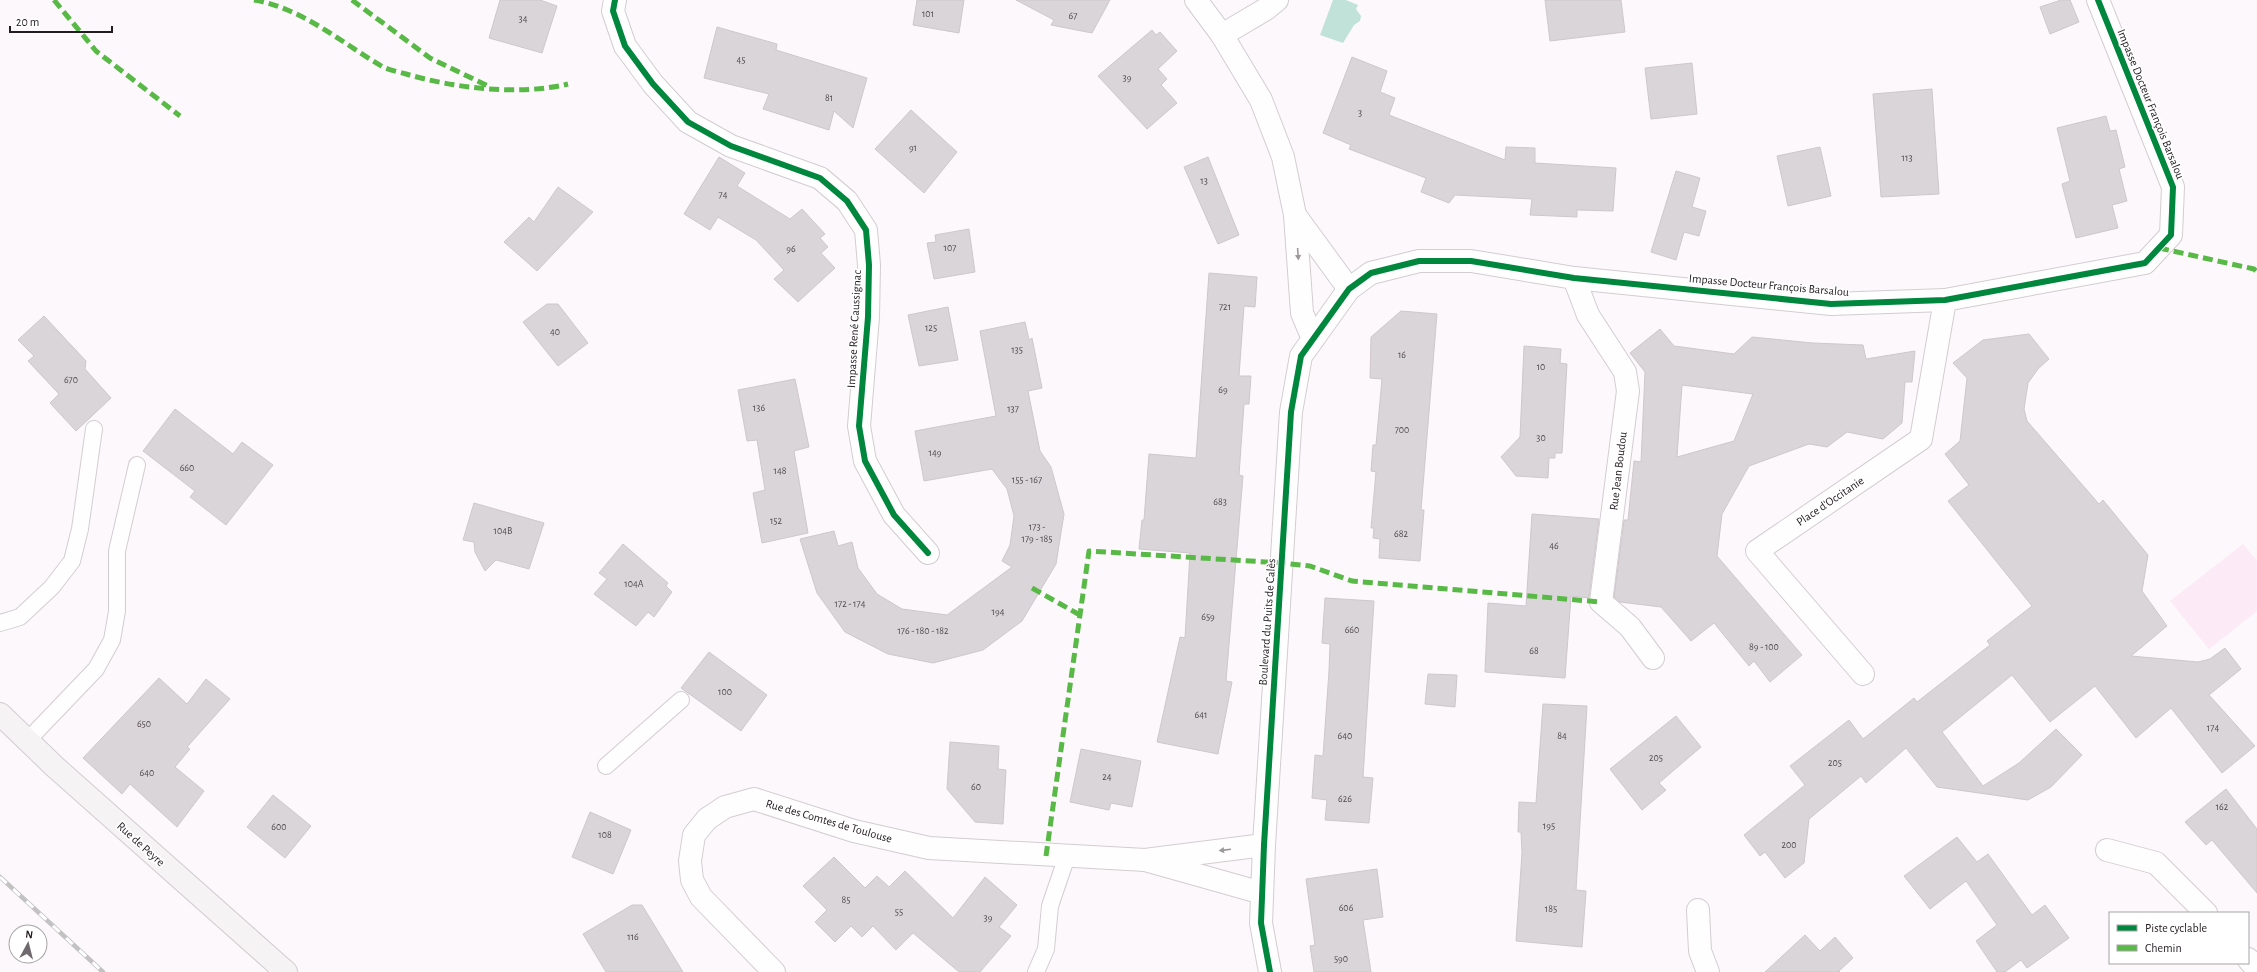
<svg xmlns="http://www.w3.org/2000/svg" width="2257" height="972" font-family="'Alegreya Sans',sans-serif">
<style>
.green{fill:#fdeaf7}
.water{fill:#c1e2d9}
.building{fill:#dad5d8;stroke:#cec8cc;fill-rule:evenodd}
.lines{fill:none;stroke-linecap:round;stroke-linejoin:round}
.lane-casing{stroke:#d3cdd1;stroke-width:18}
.street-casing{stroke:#d3cdd1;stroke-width:24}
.secondary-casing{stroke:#d3cdd1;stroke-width:24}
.lane{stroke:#fffefe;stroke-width:16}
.street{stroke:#fffefe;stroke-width:22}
.secondary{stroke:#f6f3f5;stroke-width:22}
.rail-casing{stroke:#c3c2c3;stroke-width:4.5}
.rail{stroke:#fff;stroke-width:3;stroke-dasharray:9;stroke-linecap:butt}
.quiet{stroke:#58b947;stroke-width:5;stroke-dasharray:10 5;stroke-linecap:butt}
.cycleway-casing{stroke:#fff;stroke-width:8}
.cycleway{stroke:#00873e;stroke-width:6}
.oneway{fill:#9c989b}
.labels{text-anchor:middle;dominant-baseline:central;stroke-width:3.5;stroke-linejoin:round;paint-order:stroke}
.number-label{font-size:10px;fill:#504a4f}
.street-label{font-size:12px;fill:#221c21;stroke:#fff}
</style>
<rect width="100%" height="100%" fill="#fdf8fb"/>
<path class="green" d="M2243 544 2257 561V611L2209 649 2170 601Z"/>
<path class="water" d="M1333 0H1346L1358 5 1356 9 1361 16 1360 21 1354 25 1343 43 1320 35Z"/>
<g class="building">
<path d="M500 0H540L557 6 542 53 489 38Z"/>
<path d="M917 0H964L959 33 913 25Z"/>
<path d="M1016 0H1110L1092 33 1051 25 1054 20Z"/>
<path d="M1545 0H1621L1625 32 1550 41Z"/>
<path d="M2061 0H2070L2079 22 2050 34 2040 7Z"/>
<path d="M717 27 777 44 776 50 867 78 853 128 834 111 829 130 763 109 769 94 704 78Z"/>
<path d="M1152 30 1156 35 1160 32 1177 51 1158 69 1167 79 1161 85 1177 103 1147 129 1098 76Z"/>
<path d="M1352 57 1387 71 1380 92 1395 98 1389 115 1505 160 1506 147 1535 148V163L1616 168 1613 211 1577 210V217L1530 215 1532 199 1455 195 1449 203 1421 192 1426 178 1349 149 1351 145 1323 133Z"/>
<path d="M1692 63 1697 114 1651 119 1645 68Z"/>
<path d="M1932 89 1939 194 1881 197 1873 94Z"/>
<path d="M911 110 957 152 924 193 875 149Z"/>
<path d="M2106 116 2110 131 2116 130 2125 167 2119 169 2127 201 2112 205 2118 228 2076 238 2062 184 2070 181 2057 128Z"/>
<path d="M1820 147 1831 196 1788 206 1777 156Z"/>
<path d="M719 157 745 173 737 186 790 219 802 209 825 234 820 238 828 247 821 253 835 268 798 302 774 279 784 270 756 240 718 217 710 230 684 214Z"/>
<path d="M1208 157 1239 235 1218 244 1184 167Z"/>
<path d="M1676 171 1700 178 1692 207 1706 211 1699 236 1684 232 1676 260 1651 252Z"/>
<path d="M558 187 593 212 537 271 504 242 529 217 534 222Z"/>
<path d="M969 229 975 272 934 279 927 243 936 242 935 235Z"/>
<path d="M1209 273 1257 277 1255 307 1244 306 1239 376H1251L1249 404H1244L1239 475 1243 476 1226 681 1232 682 1218 754 1157 742 1180 637 1185 638 1190 553 1139 549 1142 520H1144L1149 454 1196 458Z"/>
<path d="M547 304H558L588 343 558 366 523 322Z"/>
<path d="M948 307 958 360 919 366 908 315Z"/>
<path d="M1401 311 1437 314 1421 510H1424L1420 561 1379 558 1380 539 1373 538 1374 528H1371L1376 472 1371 471 1373 445H1376L1382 379 1370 378 1371 337Z"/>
<path d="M44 316 86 361 85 369 111 398 76 431 50 403 59 394 28 361 34 356 18 340Z"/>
<path d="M1025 322 1029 340 1032 338 1042 388 1028 391 1040 451 1051 467 1064 514 1056 564 1022 621 983 650 933 663 888 654 845 632 817 593 800 539 834 531 838 546 852 542 858 568 877 594 902 609 947 615 1012 567 1002 561 1010 545 1014 516 1007 489 992 469 924 481 915 431 996 416 980 331Z"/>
<path d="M1660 329 1674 346 1734 354 1752 337 1813 343 1863 345 1866 359 1915 351 1912 382H1905L1902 423 1883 439 1847 432 1827 447 1809 444 1749 466 1722 514 1717 556 1802 655 1770 682 1754 661 1749 666 1714 623 1691 641 1661 607 1620 602 1614 597 1624 520H1628L1634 461 1641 462 1645 372 1630 353ZM1682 385 1753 394 1734 441 1677 457Z"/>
<path d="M2029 334 2049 359 2038 369 2028 383 2024 409 2027 421 2099 504 2103 500 2148 555 2142 591 2167 626 2131 656 2198 662 2210 659 2225 648 2241 669 2209 695 2255 746 2222 773 2171 708 2136 738 2095 686 2050 722 2012 675 1942 732 1983 786 2019 763 2056 729 2082 755 2051 787 2028 800 1937 787 1906 748 1866 783 1861 776 1809 819 1804 863 1785 878 1765 852 1760 856 1744 835 1805 785 1790 766 1849 720 1863 739 1914 698 1917 702 1990 645 1987 641 2032 606 1948 501 1969 485 1945 454 1960 441 1967 378 1953 363 1983 340Z"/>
<path d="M1524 346 1561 349 1560 363 1567 364 1562 453H1555V458H1549L1548 478 1516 476 1501 457 1520 437Z"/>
<path d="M795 379 809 447 794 451 808 533 762 543 753 493 765 490 757 440 747 441 738 390Z"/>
<path d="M175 409 233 454 242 442 273 465 226 525 190 497 195 491 143 451Z"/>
<path d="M474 503 544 523 529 569 496 560 485 571 475 552 474 542 463 540Z"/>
<path d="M1532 514 1599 519 1589 598 1571 596 1565 678 1485 672 1488 603 1526 606Z"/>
<path d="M623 544 668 583 666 586 672 592 654 617 648 612 636 626 594 594 607 579 599 573Z"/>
<path d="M1325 598 1374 601 1363 777 1373 778 1369 823 1325 820 1327 800 1312 798 1315 755 1323 756 1329 671 1330 644 1322 643Z"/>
<path d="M709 652 767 695 741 731 681 688Z"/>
<path d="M1428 674 1457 675 1455 707 1425 704Z"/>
<path d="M159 678 187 704 206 679 230 699 187 747 190 749 175 767 204 791 177 827 130 784 122 794 83 758Z"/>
<path d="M1543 704 1587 706 1576 890 1586 891 1582 947 1516 941 1522 853 1521 832H1518L1519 802 1536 803Z"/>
<path d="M1676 716 1701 747 1659 783 1666 790 1642 810 1610 769Z"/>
<path d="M950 742 999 746 998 769 1006 770 1003 824 975 822 947 789Z"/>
<path d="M1081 749 1141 761 1132 807 1111 803 1109 810 1070 802Z"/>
<path d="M2226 789 2257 829V893L2212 840 2206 845 2185 822Z"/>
<path d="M273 795 311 826 285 858 247 827Z"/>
<path d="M590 812 631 830 613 874 572 857Z"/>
<path d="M1957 837 1977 862 1988 854 2032 915 2045 905 2069 938 2027 968 2021 960 2005 972H1997L1976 941 1997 925 1966 881 1930 909 1904 876Z"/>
<path d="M834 857 865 888 877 876 889 887 905 871 953 918 985 877 1017 905 999 927 1011 936 980 972H959L913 933 896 950 873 926 862 937 851 926 835 942 815 922 827 910 803 886Z"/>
<path d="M1377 869 1383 917 1363 920 1371 972H1314L1310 946 1315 945 1306 879Z"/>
<path d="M632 905H642L683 972H606L583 934Z"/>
<path d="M1805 935 1820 951 1835 937 1853 958 1839 971 1840 972H1765Z"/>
</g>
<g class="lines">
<g class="lane-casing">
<g id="lane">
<path d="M0 623 20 617 52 587 72 561 80 529 94 429"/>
<path d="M27 741 96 669 112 640 117 611V551L137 465"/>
<path d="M606 766 681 700"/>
<path d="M1036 972 1046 949 1050 906 1067 856"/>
</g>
</g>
<g class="street-casing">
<g id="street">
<path d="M615 0 613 11 625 46 653 84 688 122 731 146 820 178 847 201 866 230 869 265 868 317 859 426 865 461 894 515 928 553"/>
<path d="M1196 0 1222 35 1261 100 1283 157 1295 215 1302 313 1313 339"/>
<path d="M1222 35 1266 9 1277 0"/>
<path d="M1295 215 1349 289"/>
<path d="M1574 278 1588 315 1625 372 1628 391 1601 602 1630 627 1653 658"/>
<path d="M1863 674 1757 551 1921 439 1945 300"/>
<path d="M2107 850 2156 863 2206 913"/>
<path d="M1262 893 1145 860 1264 845"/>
<path d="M1698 910 1700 951 1708 972"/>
<path d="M2248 959 2257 969"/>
<path d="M774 972 701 897 692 880 690 861 694 835 707 819 725 807 754 799 854 831 929 848 1145 860"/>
<path d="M1270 972 1261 923 1264 845 1291 412 1301 356 1349 289 1371 273 1419 261H1471L1574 278 1831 304 1945 300 2145 263 2171 235 2173 187 2098 0"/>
</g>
</g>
<g class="secondary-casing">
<path id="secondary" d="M0 714 54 766 286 972"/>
</g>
<use href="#lane" class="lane"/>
<use href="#street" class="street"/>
<use href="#secondary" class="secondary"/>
<g class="rail-casing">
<path id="rail" d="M0 877 103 972"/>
</g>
<use href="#rail" class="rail"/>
<g class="quiet">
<path d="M54 0 96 51 180 116"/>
<path d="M254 0C302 8 342 43 383 67 390 70 399 72 406 74 454 88 519 96 568 84"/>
<path d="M352 0 430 58 488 86"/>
<path d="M2159 248 2254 269 2257 272"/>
<path d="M1032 588 1080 615"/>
<path d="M1046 856 1089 551 1282 563 1310 566 1352 581 1601 602"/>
</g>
<g class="cycleway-casing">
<g id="cycleway">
<path d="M615 0 613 11 625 46 653 84 688 122 731 146 820 178 847 201 866 230 869 265 868 317 859 426 865 461 894 515 928 553"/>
<path d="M1270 972 1261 923 1264 845 1291 412 1301 356 1349 289 1371 273 1419 261H1471L1574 278 1831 304 1945 300 2145 263 2171 235 2173 187 2098 0"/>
</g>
</g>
<use href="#cycleway" class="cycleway"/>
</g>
<defs><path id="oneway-solid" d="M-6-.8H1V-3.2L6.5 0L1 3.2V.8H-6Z"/></defs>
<g class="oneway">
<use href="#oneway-solid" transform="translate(1298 254) rotate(86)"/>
<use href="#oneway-solid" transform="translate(1225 850) rotate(173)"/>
</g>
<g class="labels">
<g class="number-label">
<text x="928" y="14">101</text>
<text x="1073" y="16">67</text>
<text x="523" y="19">34</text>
<text x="741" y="60">45</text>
<text x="1127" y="78">39</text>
<text x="829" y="98">81</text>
<text x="1360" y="113">3</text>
<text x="913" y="148">91</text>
<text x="1907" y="158">113</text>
<text x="1204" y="181">13</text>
<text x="723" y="195">74</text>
<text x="950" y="248">107</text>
<text x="791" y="249">96</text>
<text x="1225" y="307">721</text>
<text x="931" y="328">125</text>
<text x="555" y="332">40</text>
<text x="1017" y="350">135</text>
<text x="1402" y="355">16</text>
<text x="1541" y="367">10</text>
<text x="71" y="380">670</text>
<text x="1223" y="390">69</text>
<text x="759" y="408">136</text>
<text x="1013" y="409">137</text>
<text x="1402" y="430">700</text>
<text x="1541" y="438">30</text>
<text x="935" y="453">149</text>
<text x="187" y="468">660</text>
<text x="780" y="471">148</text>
<text x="1027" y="480">155 - 167</text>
<text x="1220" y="502">683</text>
<text x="776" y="521">152</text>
<text x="1037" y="527">173 -<tspan x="1037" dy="12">179 - 185</tspan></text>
<text x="503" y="531">104B</text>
<text x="1401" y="534">682</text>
<text x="1554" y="546">46</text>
<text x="634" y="584">104A</text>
<text x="850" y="604">172 - 174</text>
<text x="998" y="612">194</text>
<text x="1208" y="617">659</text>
<text x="1352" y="630">660</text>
<text x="923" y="631">176 - 180 - 182</text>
<text x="1764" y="647">89 - 100</text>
<text x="1534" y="651">68</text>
<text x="725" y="692">100</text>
<text x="1201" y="715">641</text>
<text x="144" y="724">650</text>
<text x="2213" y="728">174</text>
<text x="1345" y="736">640</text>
<text x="1562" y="736">84</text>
<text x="1656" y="758">205</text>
<text x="1835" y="763">205</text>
<text x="147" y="773">640</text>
<text x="1107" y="777">24</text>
<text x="976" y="787">60</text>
<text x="1345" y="799">626</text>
<text x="2222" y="807">162</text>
<text x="1549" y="826">195</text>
<text x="279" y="827">600</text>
<text x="605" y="835">108</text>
<text x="1789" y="845">200</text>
<text x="846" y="900">85</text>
<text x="1346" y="908">606</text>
<text x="1551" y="909">185</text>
<text x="899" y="912">55</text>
<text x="988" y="918">39</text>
<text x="633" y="937">116</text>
<text x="1341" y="959">590</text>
</g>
<g class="street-label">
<text transform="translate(2151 104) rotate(68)">Impasse Docteur François Barsalou</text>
<text transform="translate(1769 285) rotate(5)">Impasse Docteur François Barsalou</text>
<text transform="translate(854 329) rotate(-87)">Impasse René Caussignac</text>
<text transform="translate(1618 471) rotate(-83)">Rue Jean Boudou</text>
<text transform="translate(1830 501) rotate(-34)">Place d'Occitanie</text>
<text transform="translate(1267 622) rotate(-86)">Boulevard du Puits de Calès</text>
<text transform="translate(829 821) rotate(16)">Rue des Comtes de Toulouse</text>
<text transform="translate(141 844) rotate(42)">Rue de Peyre</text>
</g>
</g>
<rect x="2109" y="912" width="140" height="52" fill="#ffffff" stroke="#a7a4a6"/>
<rect x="2117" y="925" width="20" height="6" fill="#00873e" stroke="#a7a4a6"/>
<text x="2145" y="932" font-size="12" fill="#221c21">Piste cyclable</text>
<rect x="2117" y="945" width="20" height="6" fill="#58b947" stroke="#a7a4a6"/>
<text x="2145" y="952" font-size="12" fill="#221c21">Chemin</text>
<g transform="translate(28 944) rotate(7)"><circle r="19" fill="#ffffff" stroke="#a7a4a6"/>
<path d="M0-3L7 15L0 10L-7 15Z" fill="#6f696d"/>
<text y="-6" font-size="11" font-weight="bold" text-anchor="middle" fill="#221c21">N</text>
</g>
<path d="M10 26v6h102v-6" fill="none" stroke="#221c21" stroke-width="2"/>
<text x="16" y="26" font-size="12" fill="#221c21" stroke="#ffffff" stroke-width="3" paint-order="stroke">20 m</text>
</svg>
